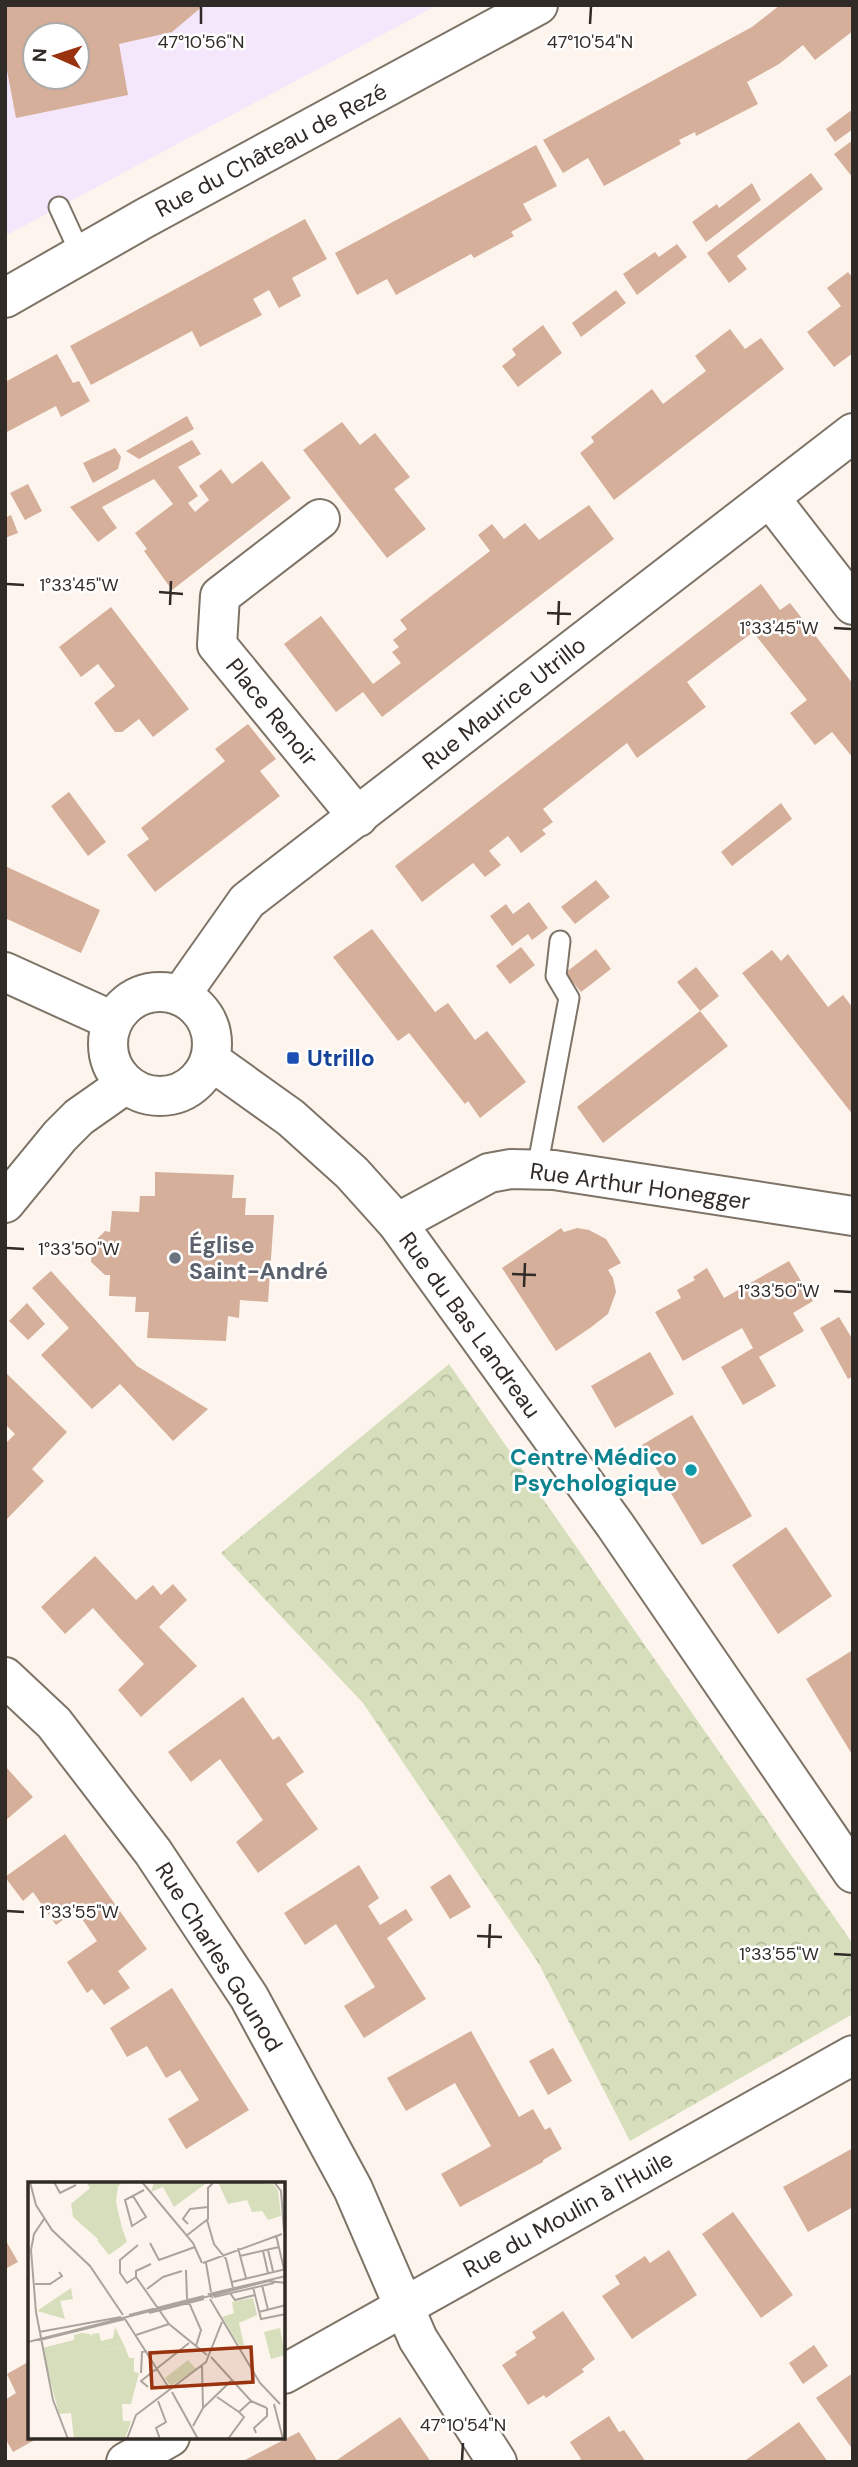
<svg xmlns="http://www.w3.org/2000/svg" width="858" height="2467" font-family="'DM Sans',sans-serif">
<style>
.education{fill:#f5e7fb;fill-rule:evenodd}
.park{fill:url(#park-crowns)}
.building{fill:#d5af9a;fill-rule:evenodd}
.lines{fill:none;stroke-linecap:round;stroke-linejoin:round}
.service-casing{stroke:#7e7367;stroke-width:23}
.minor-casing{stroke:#7e7367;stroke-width:42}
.service{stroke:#fff;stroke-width:19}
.minor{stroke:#fff;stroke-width:38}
.ticks{fill:none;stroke:#302b26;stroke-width:2.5}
.transit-dot{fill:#1a4fb4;stroke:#fff;stroke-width:2.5}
.worship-dot{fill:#6b7280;stroke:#fff;stroke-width:2.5}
.culture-dot{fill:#0f9aa8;stroke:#fff;stroke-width:2.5}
.labels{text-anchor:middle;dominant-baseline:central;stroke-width:5;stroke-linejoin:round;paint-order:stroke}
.street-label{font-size:23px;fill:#302b26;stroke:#fff}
.transit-label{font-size:23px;font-weight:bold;fill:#164399;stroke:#fff;text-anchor:start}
.worship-label{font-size:23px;font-weight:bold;fill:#5b616d;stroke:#fff;text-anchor:start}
.culture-label{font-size:23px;font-weight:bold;fill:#0d838f;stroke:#fff;text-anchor:end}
.inset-road{fill:none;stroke:#aba49d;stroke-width:2}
.view{fill:#99330f;fill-opacity:0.15;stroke:#99330f;stroke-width:3.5}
.inset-edge{fill:none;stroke:#302b26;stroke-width:3.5}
.ticks-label{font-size:18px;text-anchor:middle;fill:#302b26;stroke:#fff;stroke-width:5;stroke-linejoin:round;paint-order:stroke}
</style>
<defs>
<pattern id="park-crowns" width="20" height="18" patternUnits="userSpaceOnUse" patternTransform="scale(1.75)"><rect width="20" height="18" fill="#d6debc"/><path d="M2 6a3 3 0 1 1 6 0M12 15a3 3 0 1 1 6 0" fill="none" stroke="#b8bfa1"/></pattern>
</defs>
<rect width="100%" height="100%" fill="#fdf5ed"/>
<path class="education" d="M5 5H438L5 236ZM35 35H77V77H35Z"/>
<path class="park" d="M449 1364 853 1944 851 2015 630 2141 539 1964 363 1703 221 1553Z"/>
<g class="building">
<path d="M5 5H204L172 32 119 44 128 95 16 118 5 60ZM35 35H77V77H35Z"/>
<path d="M780 5H853V31L815 60 803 45 779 64 747 82 758 104 696 136 695 132 679 140 681 144 604 186 588 158 563 173 543 140 752 27Z"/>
<path d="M853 109V129L835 142 826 129Z"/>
<path d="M853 140V178L834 154Z"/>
<path d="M536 145 557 186 523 204 532 220 511 232 514 236 474 258 471 254 396 295 387 279 357 295 335 253Z"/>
<path d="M811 173 823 189 737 256 747 269 729 283 707 253Z"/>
<path d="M752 183 761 200 706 242 692 222 717 204 719 208Z"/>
<path d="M305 219 327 259 292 278 301 296 279 308 269 290 253 299 262 315 200 347 192 331 91 385 70 346Z"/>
<path d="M677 244 687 257 637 295 623 274 655 252 659 257Z"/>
<path d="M848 272 853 278V353L834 367 807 332 841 306 827 288Z"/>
<path d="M616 290 626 303 581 337 572 323Z"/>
<path d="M543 325 562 353 518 387 502 366 516 355 512 349Z"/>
<path d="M730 329 745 349 761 338 784 369 614 500 580 453 594 442 591 437 652 389 663 404 706 371 695 356Z"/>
<path d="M57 354 73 383 79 381 90 401 61 417 56 406 5 433V382Z"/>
<path d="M187 416 194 429 139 459 126 451Z"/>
<path d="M342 422 360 445 375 433 410 477 394 489 426 529 387 558 303 450Z"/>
<path d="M192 440 201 454 178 467 198 496 188 503 195 512 209 500 199 486 221 469 232 484 262 461 291 498 172 590 144 551 147 549 135 533 173 504 154 479 102 507 117 528 98 542 70 507Z"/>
<path d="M115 448 121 457 118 469 93 483 83 463Z"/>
<path d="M28 484 42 511 25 520 10 493Z"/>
<path d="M589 505 614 539 382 717 363 692 336 712 284 644 321 616 373 684 401 663 392 652 399 647 393 640 407 629 400 620 490 551 478 535 492 524 504 539 525 523 539 540Z"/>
<path d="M11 515 18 533 5 538V518Z"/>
<path d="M761 584 780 610 790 603 853 684V758L832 732 815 745 790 713 807 700 753 632 687 682 706 707 637 758 627 743 543 809 553 822 542 830 546 834 521 853 508 836 489 851 501 865 485 877 473 863 422 902 395 866Z"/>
<path d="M111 607 189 709 153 737 139 719 122 732H115L94 703 115 686 98 664 81 677 59 647Z"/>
<path d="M248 724 276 759 260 771 280 796 155 892 127 855 149 839 141 828 225 761 215 749Z"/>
<path d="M69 792 106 842 88 856 51 806Z"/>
<path d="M781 803 792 819 732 866 721 852Z"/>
<path d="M5 866 100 910 81 953 5 918Z"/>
<path d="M596 880 610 897 575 924 561 907Z"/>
<path d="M529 902 548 928 532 940 528 934 512 946 490 916 506 904 513 914Z"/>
<path d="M372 929 435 1012 448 1003 475 1040 487 1031 526 1082 480 1118 468 1101 465 1104 409 1033 398 1041 333 957Z"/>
<path d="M521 947 535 965 510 984 496 966Z"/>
<path d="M596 949 611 969 581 992 565 973Z"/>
<path d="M772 950 781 961 788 954 828 1007 843 995 853 1008V1115L742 973Z"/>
<path d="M696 967 719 996 700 1011 728 1046 603 1143 577 1107 700 1011 677 982Z"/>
<path d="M155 1172 234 1175 232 1198H246L245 1215H274L268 1302 240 1300 239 1318 228 1316 226 1341 147 1338 149 1312H135L136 1297 109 1296 110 1275H105L91 1262 92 1244 105 1231 110 1232 112 1211 139 1212 140 1196H155Z"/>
<path d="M561 1228 564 1232 577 1228 589 1230 606 1239 621 1263 608 1270 613 1278 616 1292 608 1314 590 1328 556 1351 502 1268Z"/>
<path d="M789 1261 813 1301 793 1313 804 1331 759 1357 776 1386 743 1405 721 1367 753 1348 742 1328 683 1361 655 1312 681 1298 677 1290 695 1280 693 1277 707 1268 724 1298Z"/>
<path d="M51 1271 137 1366 208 1409 173 1441 120 1384 92 1409 41 1355 69 1328 32 1288Z"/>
<path d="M27 1303 45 1324 28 1340 9 1321Z"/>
<path d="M839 1317 853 1340V1376L848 1379 820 1328Z"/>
<path d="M650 1352 674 1394 615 1428 591 1386Z"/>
<path d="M5 1372 67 1432 32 1469 44 1481 5 1521V1444L15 1434 5 1424Z"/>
<path d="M692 1415 752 1516 702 1545 642 1445Z"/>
<path d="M786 1527 832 1596 778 1634 732 1565Z"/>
<path d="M95 1556 136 1600 153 1585 161 1595 173 1584 187 1600 159 1627 197 1666 141 1717 118 1690 144 1664 118 1636 93 1608 65 1634 41 1607Z"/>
<path d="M853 1650V1756L806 1679Z"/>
<path d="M243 1697 273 1740 279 1736 304 1772 286 1784 318 1829 258 1873 236 1842 263 1820 220 1759 191 1782 168 1752Z"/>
<path d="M5 1766 33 1797 5 1821Z"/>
<path d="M65 1834 147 1949 118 1971 130 1988 104 2005 92 1989 87 1993 67 1962 97 1941 76 1910 56 1925 33 1892 23 1901 5 1877Z"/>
<path d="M359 1865 379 1898 368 1906 380 1925 406 1909 413 1920 387 1938 426 1999 364 2038 344 2006 375 1987 336 1924 305 1945 284 1913Z"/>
<path d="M450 1874 471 1907 450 1919 430 1887Z"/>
<path d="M172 1988 249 2110 186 2149 168 2119 199 2100 180 2070 166 2078 147 2046 127 2057 110 2028Z"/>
<path d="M471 2031 519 2117 533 2109 545 2130 550 2127 562 2149 543 2160V2162L460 2207 441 2174 491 2146 472 2113 455 2083 406 2111 387 2078Z"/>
<path d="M553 2048 572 2081 548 2095 529 2061Z"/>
<path d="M853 2148V2207L808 2232 783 2187Z"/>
<path d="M733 2212 793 2295 761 2318 702 2234Z"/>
<path d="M5 2239 18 2262 5 2269Z"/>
<path d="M669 2250 697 2295 632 2339 602 2296 620 2284 615 2276 645 2256 650 2263Z"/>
<path d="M563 2311 595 2359 582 2369 584 2372 546 2398 544 2395 528 2405 502 2365 517 2355 515 2352 536 2338 532 2332Z"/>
<path d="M814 2345 828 2366 803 2384 789 2363Z"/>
<path d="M30 2361V2437H40L13 2452 5 2438V2400L16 2393 7 2374Z"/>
<path d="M853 2373V2450L816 2398Z"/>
<path d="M609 2416 619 2432 624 2430 646 2462H577L581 2459 570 2442Z"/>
<path d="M400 2417 431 2462H334Z"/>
<path d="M799 2422 828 2462H743Z"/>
<path d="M299 2432 318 2462H241Z"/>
</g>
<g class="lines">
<g class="service-casing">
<g id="service">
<path d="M59 207 81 255"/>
<path d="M537 1169 569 998 556 976 560 941"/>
</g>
</g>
<g class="minor-casing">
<g id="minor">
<path d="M5 298 145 218 538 5"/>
<path d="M770 498 853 605"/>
<path d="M320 519 220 596 217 645 358 817"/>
<path d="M5 972 113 1021"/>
<circle cx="160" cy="1044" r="52"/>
<path d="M180 996 247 901 853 433"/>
<path d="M210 1060 291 1118 352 1173 397 1223 615 1525 853 1873"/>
<path d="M5 1203 60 1136 79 1117 126 1084"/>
<path d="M397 1223 489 1173 511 1169 554 1170 853 1216"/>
<path d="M5 1677 54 1723 153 1852 249 1997 353 2189 418 2339 497 2462"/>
<path d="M284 2374 853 2055"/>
<path d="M126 2462 170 2437"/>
</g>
</g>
<use href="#service" class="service"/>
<use href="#minor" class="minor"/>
</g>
<path class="ticks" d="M201 24V7M590 24 591 7M7 584 24 585M159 592 183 594M170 605 171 581M547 613 571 614M558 625 559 601M834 628 851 629M7 1248 24 1249M512 1274 536 1275M524 1287 525 1263M834 1291 851 1292M7 1911 24 1912M477 1936 502 1937M489 1948 490 1924M834 1954 851 1955M462 2460 463 2443"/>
<rect class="transit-dot" x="286" y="1051" width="14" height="14" rx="3.5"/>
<circle class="worship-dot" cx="175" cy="1258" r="7"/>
<circle class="culture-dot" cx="691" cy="1470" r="7"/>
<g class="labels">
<g class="street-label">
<text transform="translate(271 150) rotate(-28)">Rue du Château de Rezé</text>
<text transform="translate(504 703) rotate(-38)">Rue Maurice Utrillo</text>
<text transform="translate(272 712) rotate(51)">Place Renoir</text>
<text transform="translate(640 1186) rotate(8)">Rue Arthur Honegger</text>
<text transform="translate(470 1325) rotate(54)">Rue du Bas Landreau</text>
<text transform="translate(219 1957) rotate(58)">Rue Charles Gounod</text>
<text transform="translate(568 2214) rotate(-29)">Rue du Moulin à l'Huile</text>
</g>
<g class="transit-label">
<text x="307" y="1058">Utrillo</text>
</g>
<g class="worship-label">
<text x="189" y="1245">Église<tspan x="189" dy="26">Saint-André</tspan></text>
</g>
<g class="culture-label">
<text x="677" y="1457">Centre Médico<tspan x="677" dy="26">Psychologique</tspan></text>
</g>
</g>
<g transform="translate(28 2182)">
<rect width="257" height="257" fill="#fdf5ed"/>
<path d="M126 0H180L146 25 135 5 123 10ZM43 106 45 117 32 119 37 137 9 129ZM87 145 97 165 76 168 65 159 64 152 71 151 73 159 85 156Z" fill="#d6debc"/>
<path d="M58 0H96L90 4 88 20 94 46 71 58 45 35 43 22 62 6ZM190 0 245 2 250 8 253 34 240 38 234 29 224 30 219 18 200 22ZM225 116 229 133 211 141 216 163 212 164 194 135 206 131 204 120ZM160 178 168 187 143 204 137 196Z" fill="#d6debc"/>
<path d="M94 46 99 60 81 73 69 58Z" fill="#d6debc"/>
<path d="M252 146 257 173 243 177 236 150ZM53 151 62 152 76 168 97 165 101 176H106V190L111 191 103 222H94L95 239H103L97 257H46L43 231 31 232 14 166 46 158V153Z" fill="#d6debc"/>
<path class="inset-road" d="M2 0 8 23 24 48 62 84 95 133M26 0 32 11 48 3M114 0 165 61 174 81M246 0 253 9 256 49M105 14 118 35 104 44 97 18 116 8M16 37 6 52 3 68 8 130 25 218 40 257M179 38 186 62 198 77 205 106M160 42 155 37 162 27 180 25M248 53 256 87M158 54 180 37V6L186 0M122 61 131 78 167 65M110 63 92 78V91L99 101 108 95 141 142 179 173M210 66 218 96M240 68 245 89M235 69 240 91M212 74 251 65M175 81 254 52M178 81 183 110M158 88 159 116 173 148 168 164M108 95V89L123 82M204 100 258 87M7 102H22L34 94 31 90M234 103 240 128M225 105 233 137 258 132M119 107 135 95 154 89M202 111 207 118 227 113M186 115 246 101M185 116 181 112 258 94M182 117 232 201 252 222M231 130 258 123M121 131 176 117M101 133 176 114M97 137 141 206M11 150 93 135M108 153 141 142M12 158 97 137M0 160 241 99 258 101M183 175 223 219 239 226M113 191 114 170 119 169M120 205 113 199 161 161M144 210 170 257M189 215 211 230 223 219M130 219 138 240 128 246 132 257M246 222 255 257M175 226 204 198M165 244 175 226 174 184M228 251 226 246 239 234V226M99 257 108 233 178 180 194 140M200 257 216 235 211 230"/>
<path class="view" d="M223 165 225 200 124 206 122 171Z"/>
<rect width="257" height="257" class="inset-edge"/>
</g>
<g class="ticks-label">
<text x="201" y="48">47°10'56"N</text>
<text x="590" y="48">47°10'54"N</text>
<text x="79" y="591">1°33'45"W</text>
<text x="779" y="634">1°33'45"W</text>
<text x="79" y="1255">1°33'50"W</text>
<text x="779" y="1297">1°33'50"W</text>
<text x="79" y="1918">1°33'55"W</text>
<text x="779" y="1960">1°33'55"W</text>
<text x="463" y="2431">47°10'54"N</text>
</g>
<rect width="858" height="2467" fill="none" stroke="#302b26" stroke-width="14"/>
<g transform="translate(56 56) rotate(273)"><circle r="33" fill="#ffffff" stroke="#acaaa8" stroke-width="2"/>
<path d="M0-5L12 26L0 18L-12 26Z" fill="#99330f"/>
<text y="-10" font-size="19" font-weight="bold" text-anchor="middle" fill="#302b26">N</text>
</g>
</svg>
